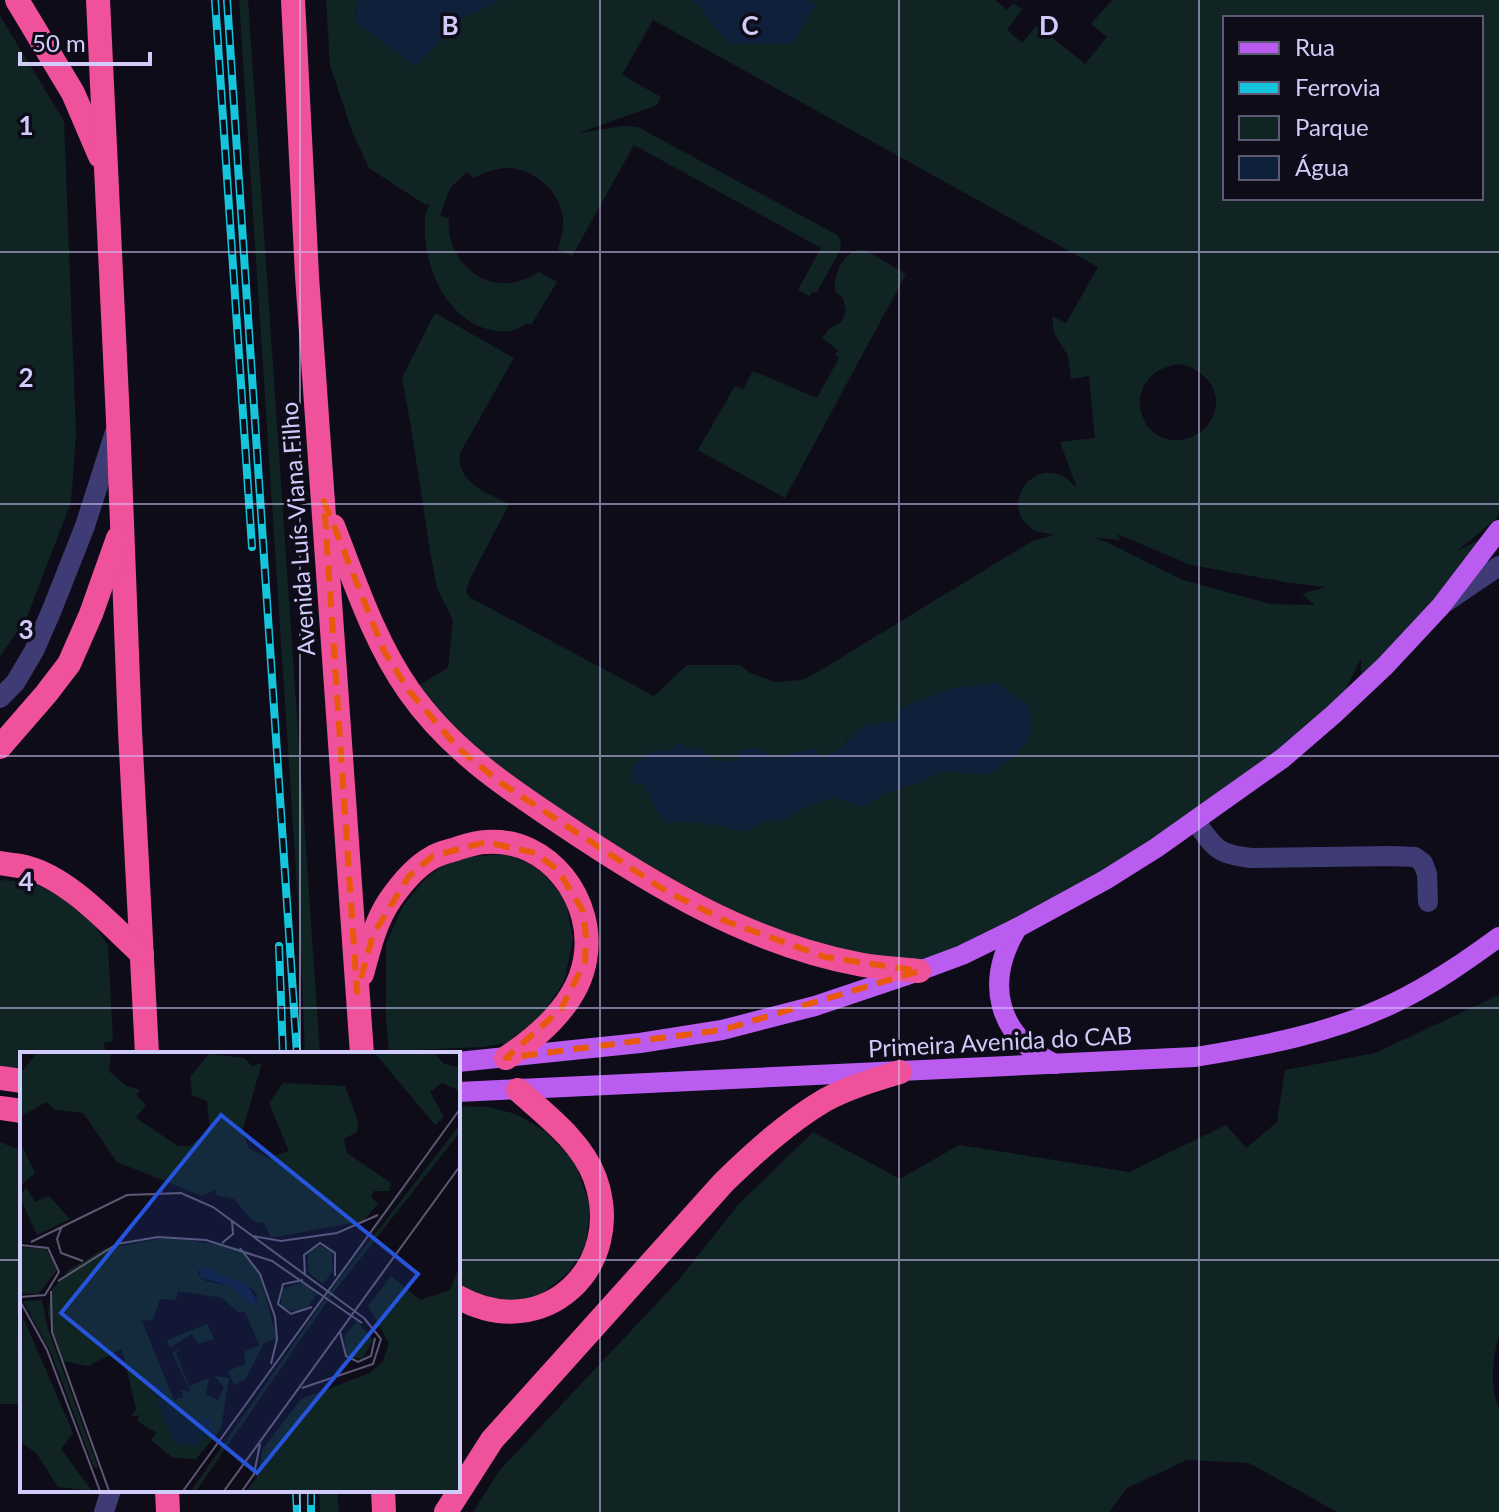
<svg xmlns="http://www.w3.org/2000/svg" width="1499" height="1512" font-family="Lato,sans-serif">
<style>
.green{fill:#102423;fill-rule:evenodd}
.water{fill:#0f203b}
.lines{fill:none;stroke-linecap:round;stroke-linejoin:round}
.minor{stroke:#3f3c75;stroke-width:20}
.major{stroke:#bb5cf0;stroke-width:20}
.highway{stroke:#ef519a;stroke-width:24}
.rail-casing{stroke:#14c5dc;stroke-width:8}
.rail{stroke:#0f0c1a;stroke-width:5;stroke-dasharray:15;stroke-linecap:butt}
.marked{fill:none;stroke:#e8590c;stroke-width:6;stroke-dasharray:16 10;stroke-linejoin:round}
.grid{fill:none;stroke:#d1cbfa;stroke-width:2;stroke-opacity:0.55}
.labels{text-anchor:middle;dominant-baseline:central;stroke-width:7;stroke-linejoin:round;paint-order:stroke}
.street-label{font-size:24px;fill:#d1cbfa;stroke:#0f0c1a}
.inset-road{fill:none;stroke:#5d5874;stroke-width:2}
.view{fill:#2654da;fill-opacity:0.15;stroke:#2654da;stroke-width:4}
.inset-edge{fill:none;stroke:#d1cbfa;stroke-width:4}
.grid-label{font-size:26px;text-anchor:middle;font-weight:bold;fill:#d1cbfa;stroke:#0f0c1a;stroke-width:7;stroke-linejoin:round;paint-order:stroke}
</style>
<rect width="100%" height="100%" fill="#0f0c1a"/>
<g class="green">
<path d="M239 0H248L320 1054H305L300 932Z"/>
<path d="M326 0H359L354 21 415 66 464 17 500 0H690L815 4 807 0H995L1007 10 1013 3 1022 9 1007 30 1022 43 1037 25 1085 64 1107 37 1091 24 1112 0H1499V514L1496 519 1457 551 1499 530 1361 689V658L1334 714 1195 821 919 971 825 957 567 828 409 691 448 668 453 620 437 588 431 557 411 427 402 378 435 313 514 358 460 453C456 483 486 492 509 504L469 581 466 590 469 597 654 696 687 665H740L750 673 775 682 801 680 811 676 1034 540 1055 535C1048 533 1038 533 1031 528 1001 508 1029 460 1062 476 1067 478 1072 484 1077 488L1060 442 1095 438 1089 376 1071 379 1068 356 1054 333 1052 316 1066 323 1098 267 653 20 622 75 661 97 657 105 579 133 623 126 638 127 837 235 840 239 841 249 817 292H813L809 296 798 290 821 248 634 145 572 256 558 249C561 239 564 228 563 217 559 192 536 170 510 168 497 167 485 173 473 178L467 172 450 188 440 216 449 218C445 253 474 286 509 283 521 282 529 277 539 272L557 282 531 325 527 323C516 331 511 332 498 331 451 327 424 271 425 228 425 218 425 212 430 204H424L369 168 353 134 330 65ZM1225 18H1481V198H1225ZM1180 364C1208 370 1228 397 1208 424 1202 433 1192 438 1182 440 1133 445 1120 371 1180 364ZM1117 534 1191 565 1290 583 1325 587 1302 594 1315 605 1270 604 1183 580 1107 542 1093 538 1121 540ZM998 682 1012 696 988 775 944 771 917 783 884 794 863 807 834 797 811 804 785 819 765 822 743 832C717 824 694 820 666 823L656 809 643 784 700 748 710 760 721 763 775 758 789 755 822 758 837 751 848 740 896 721 902 708Z"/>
<path d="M0 16 64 121 76 434 71 502 27 617 0 657Z"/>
<path d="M858 250H865L906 274 785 498 698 450 735 386 743 390 753 371 817 398 839 358 835 355 838 350 822 338 830 328 841 322 846 311 843 298 835 291C833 275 843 254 858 250Z"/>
<path d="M508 854 528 863 543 873 566 901 573 939 564 982 540 1018 506 1043 482 1047 389 1051 386 1019V944L403 906 426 878 444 865 467 857Z"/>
<path d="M0 880 29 882 66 897 93 923 108 946 113 1041 104 1043 105 1054H22V1071L0 1066Z"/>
<path d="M1499 995V1335C1493 1357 1489 1387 1499 1408V1512H1337L1249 1463 1187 1460 1127 1488 1109 1512H473L499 1471 676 1283 739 1204 813 1132 900 1179 959 1145 1129 1172 1226 1125 1246 1148 1277 1122 1285 1070 1375 1053Z"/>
<path d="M458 1106 489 1107 516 1114 546 1132 576 1164 590 1207 586 1246 569 1272 540 1296 510 1302 478 1296 458 1287Z"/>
<path d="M0 1142 22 1151V1404H0Z"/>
<path d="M319 1490H337L339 1512H320Z"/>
</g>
<g class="water">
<path d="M359 0H500L464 17 415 66 354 21Z"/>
<path d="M690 0H807L816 4 792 44H729L695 2Z"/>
<path d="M998 682 1012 696 1029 704C1030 710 1032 717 1032 723 1032 748 1005 763 987 775L944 771 917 783 884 794 863 807 834 797 811 804 785 819 765 822 743 832C717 824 694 820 666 823L656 809 643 784 630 783 634 765 653 750 668 751 679 743 690 749 700 748C713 762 717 763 736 760L741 750 758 748 775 758 814 748 822 757 837 751 865 725 896 721 901 708 951 689Z"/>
</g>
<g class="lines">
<g class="minor">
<path d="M1446 602 1499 566"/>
<path d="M0 698 15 683 34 651 51 612 85 526 115 432"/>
<path d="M1195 821C1215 848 1216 854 1251 858L1391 856 1415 857 1423 863 1427 874 1428 902"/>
<path d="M104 1512 111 1490"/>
</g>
<g class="major">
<path d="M1017 928C984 983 997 1036 1055 1064"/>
<path d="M458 1062 640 1043 722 1030 815 1006 919 971 962 955 1017 928 1105 880 1156 848 1283 758 1334 714 1385 666 1441 606 1499 530"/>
<path d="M458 1092 1195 1057C1263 1046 1333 1033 1396 1002 1433 984 1466 961 1499 937"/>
</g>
<g class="highway">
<path d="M17 0 73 93 100 156"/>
<path d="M98 0 118 420 130 731 147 1054"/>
<path d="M293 0 307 276 362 1054"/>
<path d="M333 526C355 582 374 641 409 691 449 748 502 784 559 822 651 884 748 943 858 964 878 968 899 969 919 971"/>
<path d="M0 747 46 694 69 664 91 614 118 538"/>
<path d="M0 863C8 865 17 865 25 867 69 878 109 924 142 954"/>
<path d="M362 974C369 949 375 922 390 900 401 884 416 866 433 857 440 853 449 851 456 849 465 846 476 842 486 842 549 837 596 901 585 960 578 1002 539 1036 506 1058"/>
<path d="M0 1078 22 1081"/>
<path d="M0 1108 22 1111"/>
<path d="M458 1297C543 1345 627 1267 595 1178 582 1142 546 1115 518 1090"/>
<path d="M167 1490 168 1512"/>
<path d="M383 1490 384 1512"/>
<path d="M446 1512 492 1440 724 1182C755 1152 788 1122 825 1100 849 1087 874 1080 900 1072"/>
</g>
<g class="rail-casing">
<g id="rail">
<path d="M215 0 252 547"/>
<path d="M227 0 297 1054"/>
<path d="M279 946 283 1054"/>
<path d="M296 1490 297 1512"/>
<path d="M311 1490V1512"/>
</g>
</g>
<use href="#rail" class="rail"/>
</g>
<path class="marked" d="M324 501 384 651 409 691 459 749 501 783 666 891 728 922 825 957 919 971 722 1030 506 1058 561 1009 585 962 586 937 583 911 558 870 535 853 486 842 433 856 409 876 373 935 357 992Z"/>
<path class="grid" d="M300 0V1054M600 0V1512M899 0V1512M1199 0V1512M0 252H1499M0 504H1499M0 756H1499M0 1008H1499M0 1260H22M458 1260H1499M300 1490V1512"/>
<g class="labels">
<g class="street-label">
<text transform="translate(297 529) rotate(-94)">Avenida Luís Viana Filho</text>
<text transform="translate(1000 1041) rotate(-3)">Primeira Avenida do CAB</text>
</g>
</g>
<g transform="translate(20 1052)">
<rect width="440" height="440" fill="#0f0c1a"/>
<path d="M17 1H91L89 19 106 34 120 38 116 43 126 53 116 66 158 94H170L190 78 187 49 172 43 170 25 189 2 224 6 232 14 242 11 222 80 229 96 248 106 269 99 249 51 263 31 325 34 338 69 337 80 324 87 327 101 371 131 369 139H354L351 144 358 152 343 169 251 186 244 171 233 169 214 147 196 143V138L182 144 97 110 63 61 36 58 26 50 0 65V22ZM355 1H414L424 12 440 15V39L422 31 410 40 424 65 415 73ZM440 62 319 228 440 73V80L313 241 176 439H171L318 228ZM0 90 15 121 0 134ZM6 135 15 150 29 144 50 167 17 183 0 146ZM149 185 220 196 240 222 257 287 244 291 225 328 214 333 208 319 225 312 224 300 239 293 225 260H218L202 246 158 239 156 248 140 247 133 268 122 269 154 348 163 345 161 338 170 339 152 301 161 296 156 301 169 334 189 326 186 342 198 348 204 335 194 324 209 326 201 377 176 407 153 406 131 388 137 381 117 369 120 363 111 365 116 357 102 297 68 314 42 309 28 262 31 239 49 218 84 197ZM181 214 228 233 237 242 236 250 231 253 210 234 186 229 178 222ZM138 331 151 354 163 366 178 369 154 390 131 333ZM298 193 312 200 313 219 303 232 288 220V200ZM0 195 26 197 37 218 18 242 0 241ZM440 213V439H227L239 422 242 398 281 347 350 321 363 309 369 291 348 254 371 224 400 248 430 238ZM282 230 298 241 287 256 275 260 261 255 262 237ZM22 248 28 277 78 415 74 416 32 303 3 249ZM3 265 53 381 41 397 72 439 38 435 17 402 0 389ZM337 269 353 288 342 308 327 302 324 285ZM187 272 194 287 178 292 172 282 150 296 147 288Z" fill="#102423" fill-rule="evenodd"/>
<path d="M181 214 228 233 238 251 231 253 210 234 179 225ZM138 331 163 366 190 368 193 380 175 394 154 391 131 333Z" fill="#0f203b"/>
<path class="inset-road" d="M42 174 37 187 41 201 63 209M233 184 261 189 317 181 358 163M11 190 107 143 161 141 193 155 344 266M202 191 213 182 212 169M0 193 28 196 39 220 25 243 0 245M220 196 240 222 255 265 257 287 251 312M285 223 284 203 300 191 315 201V224M283 228 263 232 258 252 271 262 292 255M38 229 97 192 138 185 186 188 252 209 342 271M31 239 32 280 89 439M0 249 27 298 80 439M320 280 326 304 338 310 351 304 355 286M282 336 353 312 361 287 344 266M163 439 440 57M204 439 440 114M222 439 234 422 240 392"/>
<path class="view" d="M201 63 398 222 237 421 41 261Z"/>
<rect width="440" height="440" class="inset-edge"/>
</g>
<g class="grid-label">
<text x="450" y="35">B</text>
<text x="750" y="35">C</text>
<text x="1049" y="35">D</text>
<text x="26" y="135">1</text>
<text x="26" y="387">2</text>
<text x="26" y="639">3</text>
<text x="26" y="891">4</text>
</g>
<rect x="1223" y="16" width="260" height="184" fill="#0f0c1a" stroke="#5d5874" stroke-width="2"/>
<rect x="1239" y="42" width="40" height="12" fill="#bb5cf0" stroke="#5d5874" stroke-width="2"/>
<text x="1295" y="56" font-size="24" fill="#d1cbfa">Rua</text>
<rect x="1239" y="82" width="40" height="12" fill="#14c5dc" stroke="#5d5874" stroke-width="2"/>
<text x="1295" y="96" font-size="24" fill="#d1cbfa">Ferrovia</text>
<rect x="1239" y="116" width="40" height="24" fill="#102423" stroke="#5d5874" stroke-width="2"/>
<text x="1295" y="136" font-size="24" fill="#d1cbfa">Parque</text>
<rect x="1239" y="156" width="40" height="24" fill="#0f203b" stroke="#5d5874" stroke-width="2"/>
<text x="1295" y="176" font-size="24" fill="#d1cbfa">Água</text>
<path d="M20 52v12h130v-12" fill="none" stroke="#d1cbfa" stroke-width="4"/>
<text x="32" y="52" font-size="24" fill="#d1cbfa" stroke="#0f0c1a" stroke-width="6" paint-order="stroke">50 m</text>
</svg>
